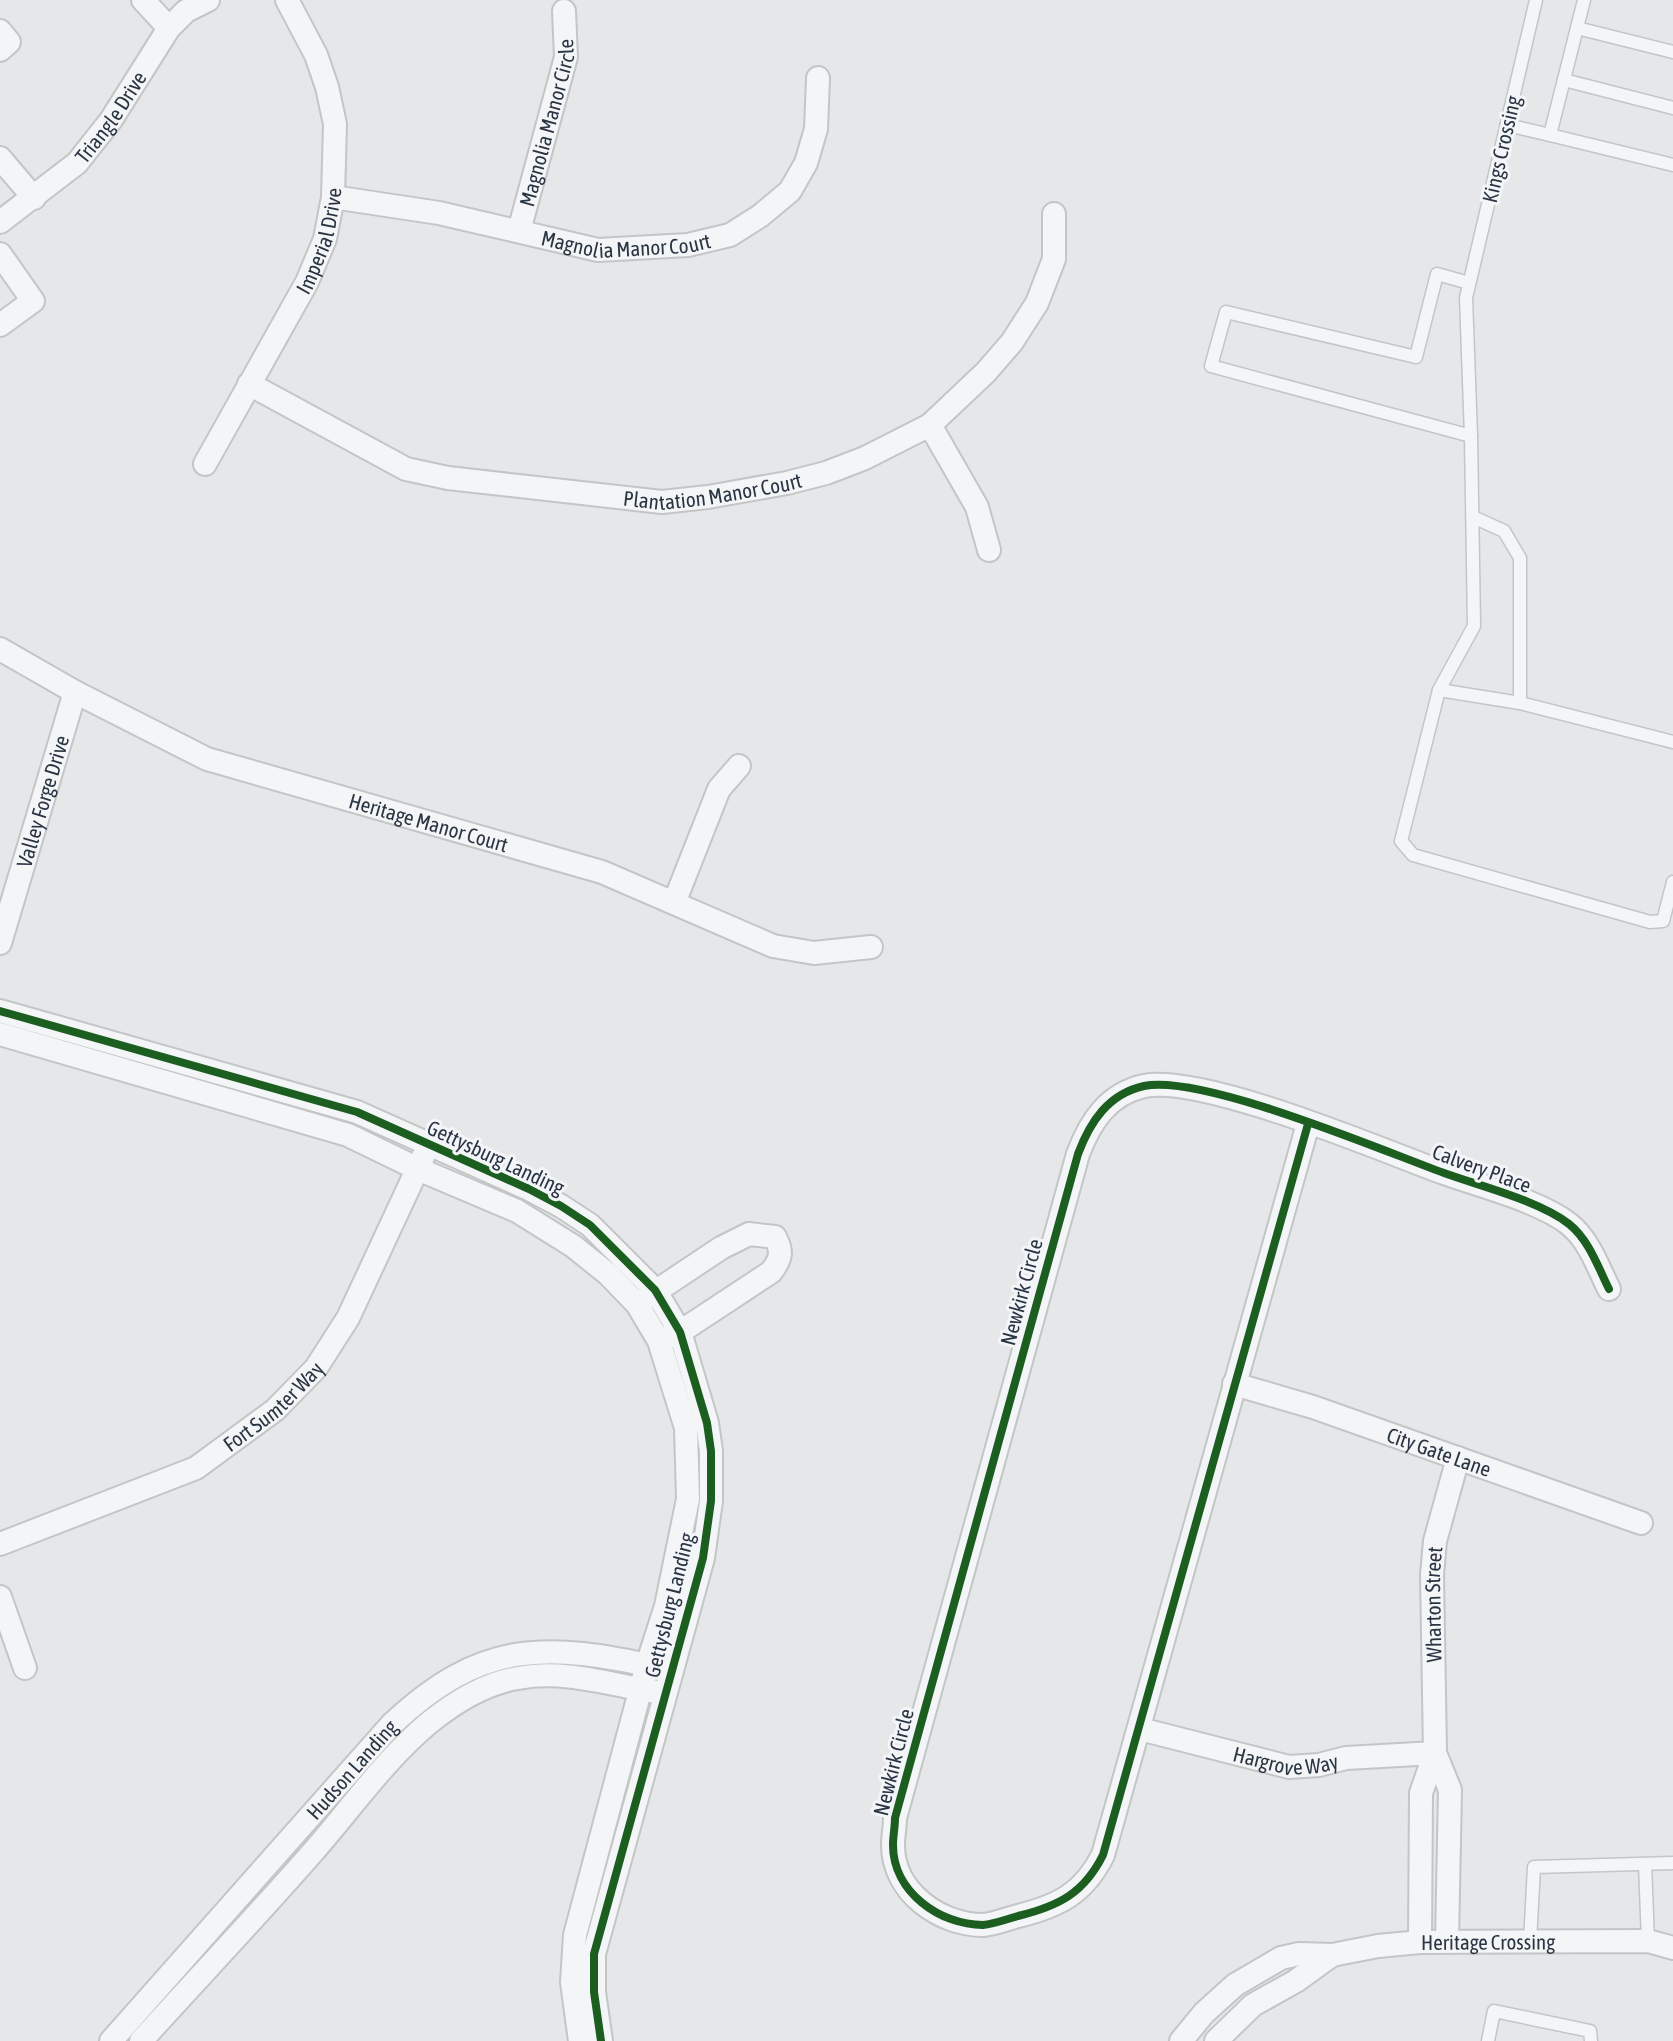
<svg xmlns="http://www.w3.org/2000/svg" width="1673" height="2041" font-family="'Asap Condensed',sans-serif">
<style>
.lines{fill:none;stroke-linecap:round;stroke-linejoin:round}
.service-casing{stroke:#c3c5c7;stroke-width:15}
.minor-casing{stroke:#c3c5c7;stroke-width:26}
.service{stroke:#f4f5f6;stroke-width:12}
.minor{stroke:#f4f5f6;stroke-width:22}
.cycleway-casing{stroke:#f3f5f8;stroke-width:11}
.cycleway{stroke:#1b5e20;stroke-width:8}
.labels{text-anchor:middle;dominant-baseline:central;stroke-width:6;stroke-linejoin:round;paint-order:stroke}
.street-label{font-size:21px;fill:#2a3544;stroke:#f3f5f8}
</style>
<rect width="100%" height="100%" fill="#e5e7e9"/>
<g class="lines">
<g class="service-casing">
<g id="service">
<path d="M1536 0 1466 298 1471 436 1474 626 1439 690 1401 841 1413 855 1650 922 1663 921 1673 882"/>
<path d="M1584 0 1550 135 1673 165"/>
<path d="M1577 28 1673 52"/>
<path d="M1564 80 1673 108"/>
<path d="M1507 125 1550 135"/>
<path d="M1469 283 1437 274 1416 357 1226 312 1211 366 1471 436"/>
<path d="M1473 517 1504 531 1520 558V703L1673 742"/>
<path d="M1439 690 1520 703"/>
<path d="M1645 1864 1648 1941"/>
<path d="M1530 1942 1534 1867 1673 1863"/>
<path d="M1488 2041 1494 2011 1590 2031 1591 2041"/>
</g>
</g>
<g class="minor-casing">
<g id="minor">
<path d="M143 0 169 28"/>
<path d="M0 31 9 42 0 50"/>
<path d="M0 158 34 198"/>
<path id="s1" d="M333 197 439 213 598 250 688 245 730 235 760 216 790 191 806 163 816 129 818 78"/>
<path id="s2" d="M0 222 77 163 111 120 169 28 186 11 208 0"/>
<path id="s3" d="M519 231 566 57 564 11"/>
<path d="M0 254 33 301 0 325"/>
<path id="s4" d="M249 384 406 469 448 478 662 502 708 497 787 483 826 473 865 458 930 425 986 372 1012 342 1037 303 1054 259V214"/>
<path d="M930 425 977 507 989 550"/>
<path id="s5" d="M205 464 307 282 325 239 333 197 335 124 327 87 316 55 287 0"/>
<path id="s6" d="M0 649 75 692 207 759 602 872 773 946 814 953 871 947"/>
<path d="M674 903 719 789 739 766"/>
<path id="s7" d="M0 943 75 692"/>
<path d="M0 1011 357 1112 529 1189 561 1206 590 1225 655 1290 680 1332 707 1423 711 1451V1501L703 1558 594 1954V1992L601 2041"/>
<path d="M0 1034 348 1135 418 1169 517 1211 573 1246 608 1274 637 1304 659 1341 686 1428 688 1499 666 1606 647 1665 575 1935 572 1982 580 2041"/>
<path d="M1308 1124 1103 1855C1084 1893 1059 1906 1018 1916 1007 1919 994 1924 983 1925 940 1925 893 1892 893 1845 893 1836 895 1827 895 1818L1078 1154C1090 1122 1108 1094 1144 1086 1203 1074 1381 1150 1444 1173 1480 1186 1540 1201 1569 1224 1589 1240 1598 1267 1609 1289"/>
<path d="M643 1300 721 1248 749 1234 775 1237C783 1252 781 1259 771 1272L680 1332 666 1338"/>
<path id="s8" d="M1234 1384 1313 1407 1641 1523"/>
<path id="s9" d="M0 1544 196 1468 275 1410 316 1368 348 1318 423 1157"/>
<path d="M0 1597 25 1668"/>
<path id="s10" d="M1140 1729 1289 1767 1319 1765 1346 1758 1435 1753"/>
<path d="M1435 1753 1450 1790 1447 1941"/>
<path id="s11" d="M1420 1942 1421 1793 1435 1753 1432 1575 1435 1541 1458 1458"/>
<path id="s12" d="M111 2041 391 1725C481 1640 545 1642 661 1668"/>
<path d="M141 2041C198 1978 256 1917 312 1853 350 1810 385 1759 430 1722 455 1702 486 1683 518 1678 566 1669 610 1685 657 1692"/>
<path id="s13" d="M1181 2041 1204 2013 1235 1985 1281 1958 1299 1954 1332 1955 1378 1946 1420 1942 1648 1941 1673 1948"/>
<path d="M1216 2041 1253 2005 1296 1981 1332 1955"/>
</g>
</g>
<use href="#service" class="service"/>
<use href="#minor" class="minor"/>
<g class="cycleway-casing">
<g id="cycleway">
<path d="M0 1011 357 1112 529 1189 561 1206 590 1225 655 1290 680 1332 707 1423 711 1451V1501L703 1558 594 1954V1992L601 2041"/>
<path d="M1308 1124 1103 1855C1084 1893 1059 1906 1018 1916 1007 1919 994 1924 983 1925 940 1925 893 1892 893 1845 893 1836 895 1827 895 1818L1078 1154C1090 1122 1108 1094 1144 1086 1203 1074 1381 1150 1444 1173 1480 1186 1540 1201 1569 1224 1589 1240 1598 1267 1609 1289"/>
</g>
</g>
<use href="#cycleway" class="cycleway"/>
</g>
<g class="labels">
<g class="street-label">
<text stroke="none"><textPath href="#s2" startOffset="154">Triangle Drive</textPath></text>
<text stroke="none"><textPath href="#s3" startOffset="112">Magnolia Manor Circle</textPath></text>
<text transform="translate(1501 149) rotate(-77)">Kings Crossing</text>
<text stroke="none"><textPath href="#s1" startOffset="298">Magnolia Manor Court</textPath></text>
<text stroke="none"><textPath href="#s5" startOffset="252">Imperial Drive</textPath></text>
<text stroke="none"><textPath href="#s4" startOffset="488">Plantation Manor Court</textPath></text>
<text stroke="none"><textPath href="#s7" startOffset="148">Valley Forge Drive</textPath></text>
<text stroke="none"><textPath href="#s6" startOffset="465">Heritage Manor Court</textPath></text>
<text transform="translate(496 1157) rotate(25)">Gettysburg Landing</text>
<text transform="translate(1482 1168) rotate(20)">Calvery Place</text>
<text transform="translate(1021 1292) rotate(-75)">Newkirk Circle</text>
<text stroke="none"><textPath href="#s9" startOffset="309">Fort Sumter Way</textPath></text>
<text stroke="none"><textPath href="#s8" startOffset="216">City Gate Lane</textPath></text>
<text stroke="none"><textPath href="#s11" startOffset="340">Wharton Street</textPath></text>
<text transform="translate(669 1605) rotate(-76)">Gettysburg Landing</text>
<text stroke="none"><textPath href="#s10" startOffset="150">Hargrove Way</textPath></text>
<text transform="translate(893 1762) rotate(-76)">Newkirk Circle</text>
<text stroke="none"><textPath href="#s12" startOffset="363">Hudson Landing</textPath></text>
<text stroke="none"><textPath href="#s13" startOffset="340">Heritage Crossing</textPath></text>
</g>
</g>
</svg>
